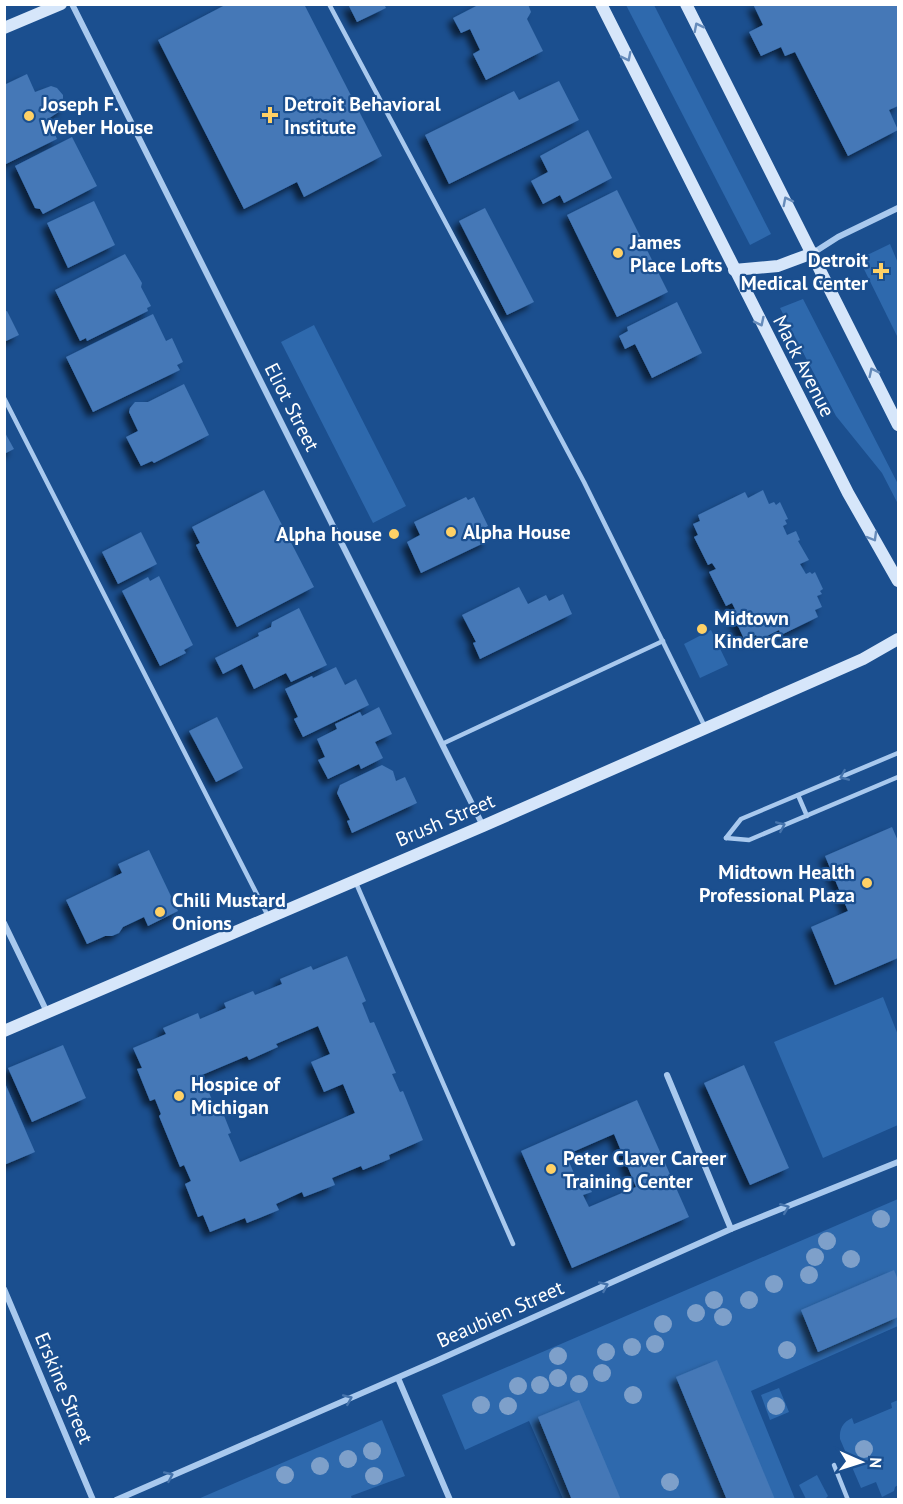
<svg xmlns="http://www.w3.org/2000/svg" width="903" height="1504" font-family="'PT Sans',sans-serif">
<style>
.green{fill:#2e69ad}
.building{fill:#4478b7;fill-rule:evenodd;filter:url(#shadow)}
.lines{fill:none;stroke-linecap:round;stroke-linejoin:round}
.lane{stroke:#a9c9ee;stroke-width:4.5}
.street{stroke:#a9c9ee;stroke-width:6}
.secondary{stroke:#d6e6fa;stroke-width:12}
.tree{fill:#7ea0ca}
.oneway{stroke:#668bba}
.oneway2{stroke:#4674ac}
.poi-dot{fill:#ffd166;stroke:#1b4f8f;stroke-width:2}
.labels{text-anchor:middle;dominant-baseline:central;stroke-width:4.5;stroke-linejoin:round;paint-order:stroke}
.poi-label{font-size:20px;font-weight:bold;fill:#fff;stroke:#1b4f8f;text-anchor:start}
.street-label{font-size:20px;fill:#fff;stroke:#1b4f8f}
</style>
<defs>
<filter id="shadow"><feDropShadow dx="-5.5" dy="5.5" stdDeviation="3" flood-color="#0009"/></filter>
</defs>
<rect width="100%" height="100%" fill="#1b4f8f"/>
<g class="green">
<path d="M626 5H654L771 234 750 245Z"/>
<path d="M890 244 898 263V338L859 259Z"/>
<path d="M803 299 898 484V504L882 473 836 416 780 308Z"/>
<path d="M314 325 406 506 373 523 281 342Z"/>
<path d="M711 630 728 665 700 678 684 644Z"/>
<path d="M883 997 898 1035V1125L823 1158 774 1042Z"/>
<path d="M898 1199V1326L751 1391 795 1499H563L529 1421 465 1450 442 1395Z"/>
<path d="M779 1388 789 1412 770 1420 761 1395Z"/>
<path d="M898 1400V1485L895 1487 894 1491 882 1497 876 1482 861 1488 840 1439C839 1429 843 1422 852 1418L854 1424 892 1408 891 1403Z"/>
<path d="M382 1420 405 1476 351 1496 352 1499H198Z"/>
<path d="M817 1475 828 1496 825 1499H806L799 1485Z"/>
</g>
<g class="building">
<path d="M227 4H304L382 156 304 197 297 182 244 209 158 40Z"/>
<path d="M348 4H384L386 8 357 22Z"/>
<path d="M480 4H528L531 12 527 19 543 51 486 80 473 54 480 50 470 29 461 33 453 18Z"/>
<path d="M753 4H898V106L889 110 898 130 848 156 795 52 785 56 781 47 761 56 749 32 763 25Z"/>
<path d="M27 74 35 92 51 86 57 88 63 95V109L48 119 57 139 6 164 4 85Z"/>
<path d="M559 81 579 120 449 184 425 135 514 91 519 100Z"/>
<path d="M588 130 612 178 564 203 560 195 543 204 531 181 548 172 540 156Z"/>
<path d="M72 137 97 186 43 214 40 209 35 208 15 166Z"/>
<path d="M617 190 668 292 617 317 567 215Z"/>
<path d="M94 201 115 245 68 268 47 223Z"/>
<path d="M485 208 534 302 507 315 459 221Z"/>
<path d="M125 254 142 283 141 287 151 306 147 308 148 311 87 341 86 338 80 341 55 290Z"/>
<path d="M677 302 702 353 652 378 635 344 625 349 619 336 628 331 627 327Z"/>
<path d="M7 311 19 335 4 342V312Z"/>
<path d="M153 314 166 341 172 338 183 362 177 365 180 370 93 412 66 357Z"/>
<path d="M184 384 209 435 154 463 152 461 141 466 126 437 138 431 129 412 130 408 135 402H148Z"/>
<path d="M4 431 14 449 4 454Z"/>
<path d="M264 490 314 587 237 627 196 545 200 543 192 527Z"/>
<path d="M763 490 769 504 774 502 776 505 780 502 788 519 785 520 787 524 783 526 787 535 796 531 800 540 798 541 809 560 800 564 806 574 810 572 812 574 815 572 823 589 820 591 822 594 817 596 822 607 815 610 818 617 781 635 779 630 759 640 756 635 745 641 731 611 735 609 732 603 726 606 709 572 716 569 712 563 708 565 694 537 698 535 693 524 700 521 698 515 745 492 748 498Z"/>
<path d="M466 497 468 500 474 497 488 526 482 529 488 541 421 573 407 542 420 535 414 522Z"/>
<path d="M141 532 157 564 118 584 102 552Z"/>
<path d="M159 576 193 645 184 650 186 653 160 666 122 591 148 577 150 581Z"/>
<path d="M519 587 528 604 546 595 549 601 563 594 572 614 480 659 473 643 476 642 462 615Z"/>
<path d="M299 608 327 665 291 682 286 673 254 689 242 664 223 674 215 658 259 636 258 633 271 627 272 622Z"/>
<path d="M336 667 345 685 356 679 369 705 303 737 294 719 298 717 285 689 312 676 313 678Z"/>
<path d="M379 707 392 734 375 742 383 758 361 769 359 764 328 779 318 760 325 757 317 739 337 729 335 724 360 712 362 716Z"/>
<path d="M217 717 243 768 216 782 189 731Z"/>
<path d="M382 765 393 771 396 781 405 777 417 803 352 833 347 821 350 820 337 793 340 785Z"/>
<path d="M892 827 898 841V958L835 985 811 927 848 911 825 856Z"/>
<path d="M149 850 178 911 148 926 144 917 123 927 119 933 112 936H105L87 944 66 900 122 873 118 864Z"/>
<path d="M347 956 366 1001 362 1003 370 1023 374 1022 396 1073 392 1074 400 1092 403 1091 423 1140 389 1155 390 1159 363 1170 361 1166 332 1178 335 1185 304 1197 302 1192 276 1204 279 1210 247 1223 245 1218 210 1232 203 1215 198 1217 185 1184 191 1181 184 1165 180 1167 159 1116 161 1114 155 1099 150 1101 137 1069 142 1068 133 1048 166 1034 163 1028 198 1013 200 1019 226 1008 224 1003 253 991 255 995 282 984 280 979 311 966 313 970ZM318 1026 330 1054 311 1062 324 1092 343 1084 355 1113 240 1162 228 1134 231 1133 219 1103 214 1105 202 1075 247 1056 249 1060 278 1047 276 1044Z"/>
<path d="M63 1045 86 1098 32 1122 8 1068Z"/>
<path d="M744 1065 789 1168 750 1185 704 1083Z"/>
<path d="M4 1081 35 1152 4 1165Z"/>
<path d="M637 1100 689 1217 572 1268 521 1151ZM614 1134 636 1187 589 1207 583 1195 592 1192 588 1184 580 1187 566 1155Z"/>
<path d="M894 1270 898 1280V1317L818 1352 801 1310Z"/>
<path d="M717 1360 774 1497 775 1500H727L676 1377Z"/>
<path d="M579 1400 621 1500H572L538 1417Z"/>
</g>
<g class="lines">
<g class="lane">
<path d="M329 4 584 482 705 727"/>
<path d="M4 398 269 918"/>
<path d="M442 744 663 641"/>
<path d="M798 795 807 816"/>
<path d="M726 838 741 819 898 753"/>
<path d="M726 838 749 840 898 777"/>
<path d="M356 883 513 1244"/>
<path d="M834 1465 848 1500"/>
</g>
<g class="street">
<path d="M72 4 483 826"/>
<path d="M813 253 838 237 898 208"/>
<path d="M4 923 47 1012"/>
<path d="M667 1075 731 1229"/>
<path d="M4 1289 93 1500"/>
<path d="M398 1378 450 1500"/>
<path d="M116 1500 438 1360 731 1229 898 1162"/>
</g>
<g class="secondary">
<path d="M601 4 848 493 898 581"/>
<path d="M686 4 898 425"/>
<path d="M4 28 61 4"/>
<path d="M734 270 778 266 813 253"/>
<path d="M4 1031 483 826 863 659 898 639"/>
</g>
</g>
<g class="tree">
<circle cx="881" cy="1219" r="9"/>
<circle cx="827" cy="1241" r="9"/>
<circle cx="815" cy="1257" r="9"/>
<circle cx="851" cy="1259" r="9"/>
<circle cx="809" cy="1275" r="9"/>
<circle cx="774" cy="1284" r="9"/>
<circle cx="714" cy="1300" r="9"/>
<circle cx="749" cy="1300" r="9"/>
<circle cx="696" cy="1313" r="9"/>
<circle cx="723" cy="1317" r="9"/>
<circle cx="663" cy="1324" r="9"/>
<circle cx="655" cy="1344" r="9"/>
<circle cx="632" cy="1347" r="9"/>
<circle cx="787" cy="1350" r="9"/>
<circle cx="606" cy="1352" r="9"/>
<circle cx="558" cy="1356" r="9"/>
<circle cx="602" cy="1373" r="9"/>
<circle cx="558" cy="1378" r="9"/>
<circle cx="579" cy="1384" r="9"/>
<circle cx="540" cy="1385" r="9"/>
<circle cx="518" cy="1386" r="9"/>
<circle cx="633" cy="1395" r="9"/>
<circle cx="481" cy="1405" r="9"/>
<circle cx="508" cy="1406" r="9"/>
<circle cx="776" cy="1406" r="9"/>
<circle cx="864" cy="1449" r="9"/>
<circle cx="372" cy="1451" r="9"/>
<circle cx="348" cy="1459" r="9"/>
<circle cx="320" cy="1466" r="9"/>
<circle cx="285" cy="1475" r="9"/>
<circle cx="374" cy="1476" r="9"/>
<circle cx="670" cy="1482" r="9"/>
</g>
<defs><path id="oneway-chevron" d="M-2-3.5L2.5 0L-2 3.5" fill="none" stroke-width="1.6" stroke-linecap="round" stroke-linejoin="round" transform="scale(1.5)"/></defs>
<g class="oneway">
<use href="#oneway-chevron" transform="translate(698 27) rotate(-117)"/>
<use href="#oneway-chevron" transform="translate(627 57) rotate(63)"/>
<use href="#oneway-chevron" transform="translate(787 201) rotate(-117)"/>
<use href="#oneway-chevron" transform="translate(760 322) rotate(64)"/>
<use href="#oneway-chevron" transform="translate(873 372) rotate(-116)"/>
<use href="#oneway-chevron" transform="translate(873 537) rotate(60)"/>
</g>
<g class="oneway2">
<use href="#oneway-chevron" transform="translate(844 776) rotate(157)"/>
<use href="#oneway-chevron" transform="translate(781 826) rotate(-23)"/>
<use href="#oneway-chevron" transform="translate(785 1208) rotate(-22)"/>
<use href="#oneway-chevron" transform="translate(604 1286) rotate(-24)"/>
<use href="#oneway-chevron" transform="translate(348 1399) rotate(-23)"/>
<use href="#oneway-chevron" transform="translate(169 1476) rotate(-24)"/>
</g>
<g class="poi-dot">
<path d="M267 106h6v6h6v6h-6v6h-6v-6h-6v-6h6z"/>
<circle cx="29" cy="116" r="6"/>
<circle cx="618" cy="253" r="6"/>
<path d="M878 262h6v6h6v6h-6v6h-6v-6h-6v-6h6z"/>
<circle cx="451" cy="532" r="6"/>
<circle cx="394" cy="534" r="6"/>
<circle cx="702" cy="629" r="6"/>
<circle cx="867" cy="883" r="6"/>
<circle cx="160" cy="912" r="6"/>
<circle cx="179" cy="1096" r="6"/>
<circle cx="551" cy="1169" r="6"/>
</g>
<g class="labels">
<g class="poi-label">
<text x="41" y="104">Joseph F.<tspan x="41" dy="23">Weber House</tspan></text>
<text x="284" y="104">Detroit Behavioral<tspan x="284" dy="23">Institute</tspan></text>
<text x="630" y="242">James<tspan x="630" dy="23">Place Lofts</tspan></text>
<text x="868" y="260" text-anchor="end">Detroit<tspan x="868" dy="23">Medical Center</tspan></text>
<text x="463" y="532">Alpha House</text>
<text x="382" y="534" text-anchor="end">Alpha house</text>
<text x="714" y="618">Midtown<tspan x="714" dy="23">KinderCare</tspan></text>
<text x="855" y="872" text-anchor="end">Midtown Health<tspan x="855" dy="23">Professional Plaza</tspan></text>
<text x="172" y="900">Chili Mustard<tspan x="172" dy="23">Onions</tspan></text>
<text x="191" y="1084">Hospice of<tspan x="191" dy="23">Michigan</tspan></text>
<text x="563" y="1158">Peter Claver Career<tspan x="563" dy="23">Training Center</tspan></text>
</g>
<g class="street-label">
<text transform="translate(804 366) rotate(63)">Mack Avenue</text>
<text transform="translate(292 407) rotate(63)">Eliot Street</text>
<text transform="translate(445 820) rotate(-23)">Brush Street</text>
<text transform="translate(500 1314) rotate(-24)">Beaubien Street</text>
<text transform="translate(64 1388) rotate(67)">Erskine Street</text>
</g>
</g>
<rect width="903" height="1504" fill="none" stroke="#ffffff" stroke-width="12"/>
<g transform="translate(861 1462) rotate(93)" stroke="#1b4f8f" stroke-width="4.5" paint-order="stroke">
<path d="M0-4.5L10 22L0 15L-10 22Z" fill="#ffffff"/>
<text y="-9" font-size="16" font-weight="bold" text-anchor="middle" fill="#ffffff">N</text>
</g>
</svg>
